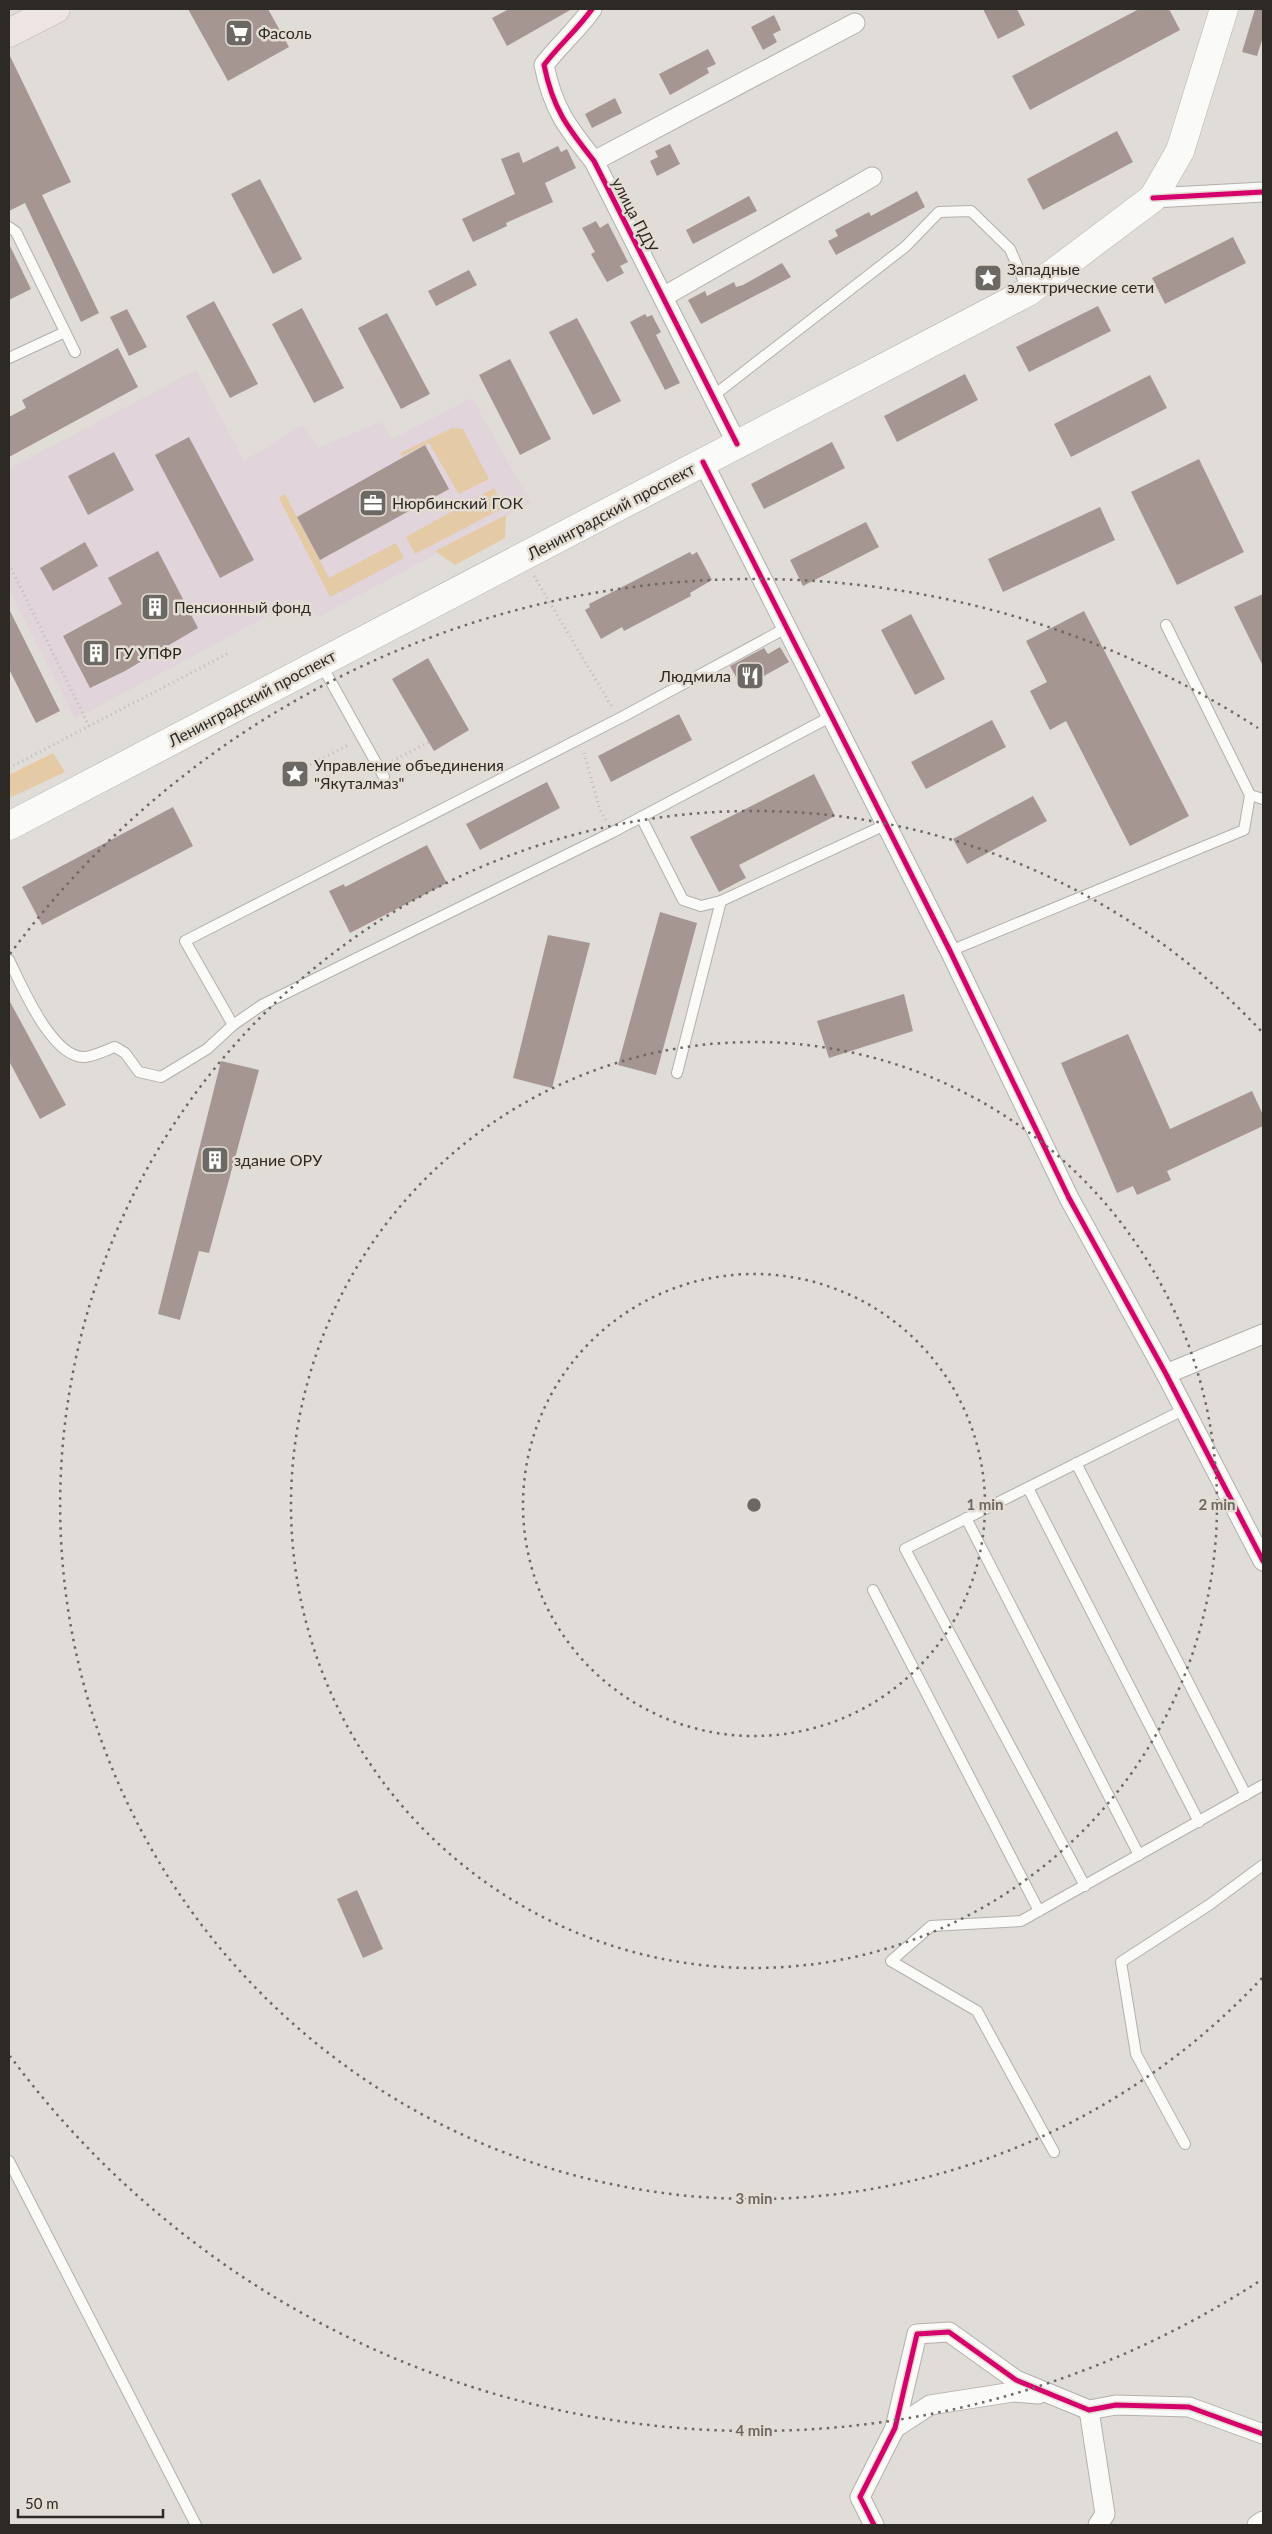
<svg xmlns="http://www.w3.org/2000/svg" width="1272" height="2534" viewBox="0 0 1272 2534" font-family="Lato,sans-serif">
  <style>
    .commercial { fill: #e1d4db }
    .green { fill: #e4caa5 }
    .building { fill: #a69692 }
    .lines { fill: none; stroke-linecap: round; stroke-linejoin: round }
    .lane-casing { stroke: #b3b0ac; stroke-width: 12 }
    .street-casing { stroke: #b3b0ac; stroke-width: 21 }
    .secondary-casing { stroke: #b3b0ac; stroke-width: 29 }
    .primary-casing { stroke: #bab8b5; stroke-width: 29 }
    .path { stroke: #bcbbb8; stroke-width: 3; stroke-dasharray: 1 4; stroke-linecap: butt }
    .lane { stroke: #fafaf9; stroke-width: 10 }
    .street { stroke: #fafaf9; stroke-width: 19 }
    .secondary { stroke: #fafaf9; stroke-width: 28 }
    .primary { stroke: #eee4e2; stroke-width: 28 }
    .cycleway-casing { stroke: #e4ddd3; stroke-width: 8 }
    .cycleway { stroke: #d6006c; stroke-width: 5 }
    .ring { fill: none; stroke: #6c6864; stroke-width: 2.5; stroke-dasharray: 2.5 5 }
    .labels { text-anchor: middle; stroke-width: 5; stroke-linejoin: round; paint-order: stroke }
    .poi-label { font-size: 16px; fill: #2d2a26; stroke: #e4ddd3; text-anchor: start }
    .street-label { font-size: 16px; fill: #2d2a26; stroke: #e4ddd3 }
    .centre { fill: #6c6864; stroke: #e4ddd3; stroke-width: 2.5 }
    .ring-label { font-size: 15px; text-anchor: middle; font-weight: bold; fill: #6c6864; stroke: #e4ddd3; stroke-width: 5; stroke-linejoin: round; paint-order: stroke }
  </style>
  <rect width="100%" height="100%" fill="#e0dcd7"/>
  <!-- commercial -->
  <polygon class="commercial" points="196,370 244,461 302,425 318,448 381,422 392,439 472,398 531,503 318,617 301,598 75,719 9,589 9,469"/>
  <!-- green -->
  <g class="green">
    <polygon points="452,428 463,429 489,479 459,494 429,443 402,456 400,453"/>
    <polygon points="494,488 503,508 415,554 406,537"/>
    <polygon points="285,494 329,578 396,543 404,558 330,597 279,498"/>
    <polygon points="506,515 505,538 455,565 435,551"/>
    <polygon points="53,753 65,772 9,798 9,775"/>
  </g>
  <!-- building -->
  <g class="building">
    <polygon points="188,9 268,9 289,47 228,81"/>
    <polygon points="509,9 572,9 507,46 492,18"/>
    <polygon points="983,9 1017,9 1025,25 998,39"/>
    <polygon points="1139,9 1169,9 1180,30 1030,110 1012,76"/>
    <polygon points="1255,9 1263,9 1263,37 1257,56 1242,52"/>
    <polygon points="774,15 781,30 773,34 777,42 763,50 751,27"/>
    <polygon points="708,49 716,64 707,68 709,73 670,95 659,74"/>
    <polygon points="9,54 71,182 42,195 99,313 81,322 25,203 9,211"/>
    <polygon points="615,98 622,113 592,128 585,114"/>
    <polygon points="1117,131 1133,162 1043,210 1027,179"/>
    <polygon points="670,144 680,164 657,176 650,161 658,157 655,151"/>
    <polygon points="558,146 561,152 567,149 576,168 545,183 553,202 506,223 507,226 473,242 462,219 515,194 501,159 519,152 523,163"/>
    <polygon points="260,179 302,259 273,274 231,194"/>
    <polygon points="917,191 925,207 836,255 828,241 838,236 835,230 869,212 871,216"/>
    <polygon points="749,196 757,211 693,244 686,230"/>
    <polygon points="596,221 600,228 608,223 628,262 620,266 624,273 607,282 591,254 595,252 582,228"/>
    <polygon points="1233,237 1246,263 1165,304 1152,278"/>
    <polygon points="9,244 31,289 9,300"/>
    <polygon points="782,263 791,277 701,324 688,300 705,291 707,296 734,282 736,287 743,285"/>
    <polygon points="469,270 477,285 436,306 428,291"/>
    <polygon points="214,301 258,384 230,398 186,316"/>
    <polygon points="1098,306 1111,331 1029,372 1016,347"/>
    <polygon points="302,308 344,388 314,403 272,324"/>
    <polygon points="127,309 147,347 129,356 110,317"/>
    <polygon points="387,313 430,394 401,409 358,328"/>
    <polygon points="645,314 647,317 652,315 661,332 656,335 680,383 665,390 630,322"/>
    <polygon points="577,318 621,401 593,415 549,332"/>
    <polygon points="118,348 138,387 9,457 9,417 26,408 22,400"/>
    <polygon points="510,359 551,439 520,455 479,375"/>
    <polygon points="965,374 978,400 897,442 884,416"/>
    <polygon points="1150,375 1167,408 1071,457 1054,424"/>
    <polygon points="189,437 254,560 220,578 155,455"/>
    <polygon points="832,442 845,468 764,509 751,484"/>
    <polygon points="425,445 449,489 320,560 297,517"/>
    <polygon points="114,452 134,490 88,515 68,476"/>
    <polygon points="1199,459 1244,552 1177,585 1131,492"/>
    <polygon points="1100,507 1115,540 1003,592 988,559"/>
    <polygon points="866,522 879,547 803,586 790,560"/>
    <polygon points="85,542 98,566 53,591 40,568"/>
    <polygon points="158,551 198,628 125,671 90,688 63,636 122,604 108,578"/>
    <polygon points="690,552 692,555 697,552 712,580 690,593 691,596 624,631 622,627 601,639 585,610 590,607 589,604"/>
    <polygon points="1263,594 1263,666 1234,607"/>
    <polygon points="9,609 60,711 36,723 9,669"/>
    <polygon points="1084,611 1189,816 1130,846 1066,721 1050,730 1030,691 1047,682 1026,641"/>
    <polygon points="911,614 945,679 915,695 881,630"/>
    <polygon points="780,647 789,662 742,688 730,666 764,648 768,654"/>
    <polygon points="428,658 469,730 434,751 392,679"/>
    <polygon points="679,714 692,740 611,782 598,756"/>
    <polygon points="992,720 1006,747 926,789 911,762"/>
    <polygon points="814,774 835,816 739,865 746,878 719,892 690,837"/>
    <polygon points="547,782 560,808 480,850 466,824"/>
    <polygon points="1033,796 1047,821 967,864 953,839"/>
    <polygon points="173,807 193,846 42,925 22,887"/>
    <polygon points="427,845 447,883 350,933 329,891 344,884 345,887"/>
    <polygon points="660,912 697,923 656,1075 618,1065"/>
    <polygon points="548,935 590,943 552,1088 513,1078"/>
    <polygon points="904,994 913,1031 829,1058 817,1021"/>
    <polygon points="9,1000 66,1105 40,1119 9,1061"/>
    <polygon points="1128,1034 1170,1129 1252,1091 1263,1115 1263,1126 1167,1171 1171,1180 1137,1195 1133,1186 1117,1193 1061,1063"/>
    <polygon points="221,1061 259,1070 209,1253 199,1251 180,1320 158,1314"/>
    <polygon points="357,1890 383,1949 363,1958 337,1899"/>
  </g>
  <g class="lines">
    <defs>
      <g id="lane">
        <polyline points="9,227 16,232 75,352"/>
        <polyline points="9,358 65,332"/>
        <polyline points="713,396 905,247 939,212 971,211 1010,249 1028,291"/>
        <polyline points="321,664 384,777"/>
        <polyline points="1250,795 1263,799"/>
        <polyline points="641,817 683,900 701,906 721,901 885,825"/>
        <polyline points="950,951 1244,830 1250,795 1166,625"/>
        <path d="M9 960C21 984 52 1059 85 1057 95 1056 106 1050 115 1047L125 1053 139 1072 161 1077 207 1049 233 1025 262 1005 613 832 830 717"/>
        <polyline points="233,1025 185,941 624,716 786,628"/>
        <polyline points="677,1073 721,901"/>
        <polyline points="1076,1463 1246,1795"/>
        <polyline points="1028,1488 1199,1822"/>
        <polyline points="966,1518 1139,1855"/>
        <polyline points="873,1590 1039,1911"/>
        <polyline points="1085,1886 905,1549 1185,1409"/>
        <polyline points="1185,2144 1136,2054 1121,1962 1209,1905 1263,1865"/>
        <polyline points="1054,2152 977,2011 891,1961 931,1926 1021,1921 1263,1785"/>
        <polyline points="9,2161 196,2525"/>
      </g>
      <g id="street">
        <path d="M592 9C578 29 559 45 544 65 553 109 567 127 594 161L737 444"/>
        <polyline points="594,161 855,23"/>
        <polyline points="1153,198 1263,192"/>
        <polyline points="663,297 872,177"/>
        <polyline points="703,462 950,951 1069,1198 1166,1374 1263,1561"/>
        <polyline points="1166,1374 1263,1334"/>
        <polyline points="1089,2410 1105,2514 1098,2525"/>
        <polyline points="895,2428 930,2405 1013,2392 1038,2394"/>
        <polyline points="874,2525 860,2497 895,2428 917,2334 949,2332 1016,2380 1089,2410 1116,2405 1189,2407 1263,2434"/>
        <polyline points="1257,2525 1263,2521"/>
      </g>
      <polyline id="secondary" points="9,826 1028,292 1153,198 1180,151 1224,9"/>
      <polyline id="primary" points="9,33 56,9"/>
    </defs>
    <!-- lane casing -->
    <use href="#lane" class="lane-casing"/>
    <!-- street casing -->
    <use href="#street" class="street-casing"/>
    <!-- secondary casing -->
    <use href="#secondary" class="secondary-casing"/>
    <!-- primary casing -->
    <use href="#primary" class="primary-casing"/>
    <!-- path -->
    <g class="path">
      <polyline points="9,564 89,726"/>
      <polyline points="534,576 612,707"/>
      <polyline points="584,753 600,810 606,820"/>
      <polyline points="392,761 429,742"/>
      <polyline points="306,767 350,744"/>
      <polyline points="9,768 227,654"/>
    </g>
    <!-- lane -->
    <use href="#lane" class="lane"/>
    <!-- street -->
    <use href="#street" class="street"/>
    <!-- secondary -->
    <use href="#secondary" class="secondary"/>
    <!-- primary -->
    <use href="#primary" class="primary"/>
    <defs>
      <g id="cycleway">
        <path d="M592 9C578 29 559 45 544 65 553 109 567 127 594 161L737 444"/>
        <polyline points="1153,198 1263,192"/>
        <polyline points="703,462 950,951 1069,1198 1166,1374 1263,1561"/>
        <polyline points="874,2525 860,2497 895,2428 917,2334 949,2332 1016,2380 1089,2410 1116,2405 1189,2407 1263,2434"/>
      </g>
    </defs>
    <!-- cycleway casing -->
    <use href="#cycleway" class="cycleway-casing"/>
    <!-- cycleway -->
    <use href="#cycleway" class="cycleway"/>
  </g>
  <!-- distance rings -->
  <g class="ring">
    <circle cx="754" cy="1505" r="231"/>
    <circle cx="754" cy="1505" r="463"/>
    <path d="M1262 1978A694 694 0 1 1 1262 1032"/>
    <path d="M1258 2282A926 926 0 0 1 10 2056M10 954A926 926 0 0 1 1258 728"/>
  </g>
  <!-- icons -->
  <defs>
    <symbol id="supermarket-square" viewBox="-11 -11 22 22"><rect x="-9" y="-9" width="18" height="18" rx="4" fill="#6c6864" stroke="#e4ddd3"/><path d="M-6-5.5h2.5l.6 2H6L4.5 2H-2.5L-4.4-4H-6ZM-1.5 3.2a1.3 1.3 0 1 0 .1 0ZM3 3.2a1.3 1.3 0 1 0 .1 0Z" fill="#fff"/></symbol>
    <symbol id="sight-square" viewBox="-11 -11 22 22"><rect x="-9" y="-9" width="18" height="18" rx="4" fill="#6c6864" stroke="#e4ddd3"/><path d="M0-6L1.8-2.2L6-1.7L2.9 1.2L3.7 5.4L0 3.3L-3.7 5.4L-2.9 1.2L-6-1.7L-1.8-2.2Z" fill="#fff"/></symbol>
    <symbol id="office-square" viewBox="-11 -11 22 22"><rect x="-9" y="-9" width="18" height="18" rx="4" fill="#6c6864" stroke="#e4ddd3"/><path d="M-6-3h4V-5.5h4V-3h4V5H-6ZM-1-4.5V-3h2v-1.5ZM-6 0V1H6V0Z" fill="#fff"/></symbol>
    <symbol id="building-square" viewBox="-11 -11 22 22"><rect x="-9" y="-9" width="18" height="18" rx="4" fill="#6c6864" stroke="#e4ddd3"/><path d="M-4-6H4V6H1V3H-1V6H-4ZM-2.5-4.3h1.7v1.8h-1.7ZM.8-4.3h1.7v1.8H.8ZM-2.5-1h1.7V.8h-1.7ZM.8-1h1.7V.8H.8Z" fill="#fff"/></symbol>
    <symbol id="restaurant-square" viewBox="-11 -11 22 22"><rect x="-9" y="-9" width="18" height="18" rx="4" fill="#6c6864" stroke="#e4ddd3"/><path d="M-5-6h1v4h1v-4h1v4h1v-4h1v5L-1.5 .5V6h-2V.5L-5-1ZM5-6V6H3V1.5H1.5Q1.5-4 5-6Z" fill="#fff"/></symbol>
  </defs>
  <g fill-rule="evenodd">
    <use href="#supermarket-square" x="223" y="17" width="32" height="32"/>
    <use href="#sight-square" x="972" y="262" width="32" height="32"/>
    <use href="#office-square" x="357" y="487" width="32" height="32"/>
    <use href="#building-square" x="139" y="591" width="32" height="32"/>
    <use href="#building-square" x="80" y="637" width="32" height="32"/>
    <use href="#restaurant-square" x="734" y="660" width="32" height="32"/>
    <use href="#sight-square" x="279" y="758" width="32" height="32"/>
    <use href="#building-square" x="199" y="1144" width="32" height="32"/>
  </g>
  <g class="labels">
    <!-- poi labels -->
    <g class="poi-label">
      <text x="258" y="39">Фасоль</text>
      <text x="1007" y="275">Западные<tspan x="1007" dy="18">электрические сети</tspan></text>
      <text x="392" y="509">Нюрбинский ГОК</text>
      <text x="174" y="613">Пенсионный фонд</text>
      <text x="115" y="659">ГУ УПФР</text>
      <text x="731" y="682" text-anchor="end">Людмила</text>
      <text x="314" y="771">Управление объединения<tspan x="314" dy="18">"Якуталмаз"</tspan></text>
      <text x="234" y="1166">здание ОРУ</text>
    </g>
    <!-- street labels -->
    <g class="street-label">
      <text transform="translate(635 215) rotate(63)" y="6">улица ПДУ</text>
      <text transform="translate(611 511) rotate(-28)" y="6">Ленинградский проспект</text>
      <text transform="translate(252 698) rotate(-28)" y="6">Ленинградский проспект</text>
    </g>
  </g>
  <circle cx="754" cy="1505" r="8" class="centre"/>
  <g class="ring-label">
    <text x="985" y="1510">1 min</text>
    <text x="1217" y="1510">2 min</text>
    <text x="754" y="2204">3 min</text>
    <text x="754" y="2436">4 min</text>
  </g>
  <!-- border -->
  <rect width="1272" height="2534" fill="none" stroke="#2d2a26" stroke-width="20"/>
  <!-- scale -->
  <path d="M18 2509v8h145v-8" fill="none" stroke="#2d2a26" stroke-width="2.5"/>
  <text x="25" y="2509" font-size="15" fill="#2d2a26" stroke="#e4ddd3" stroke-width="4" paint-order="stroke">50 m</text>
</svg>
